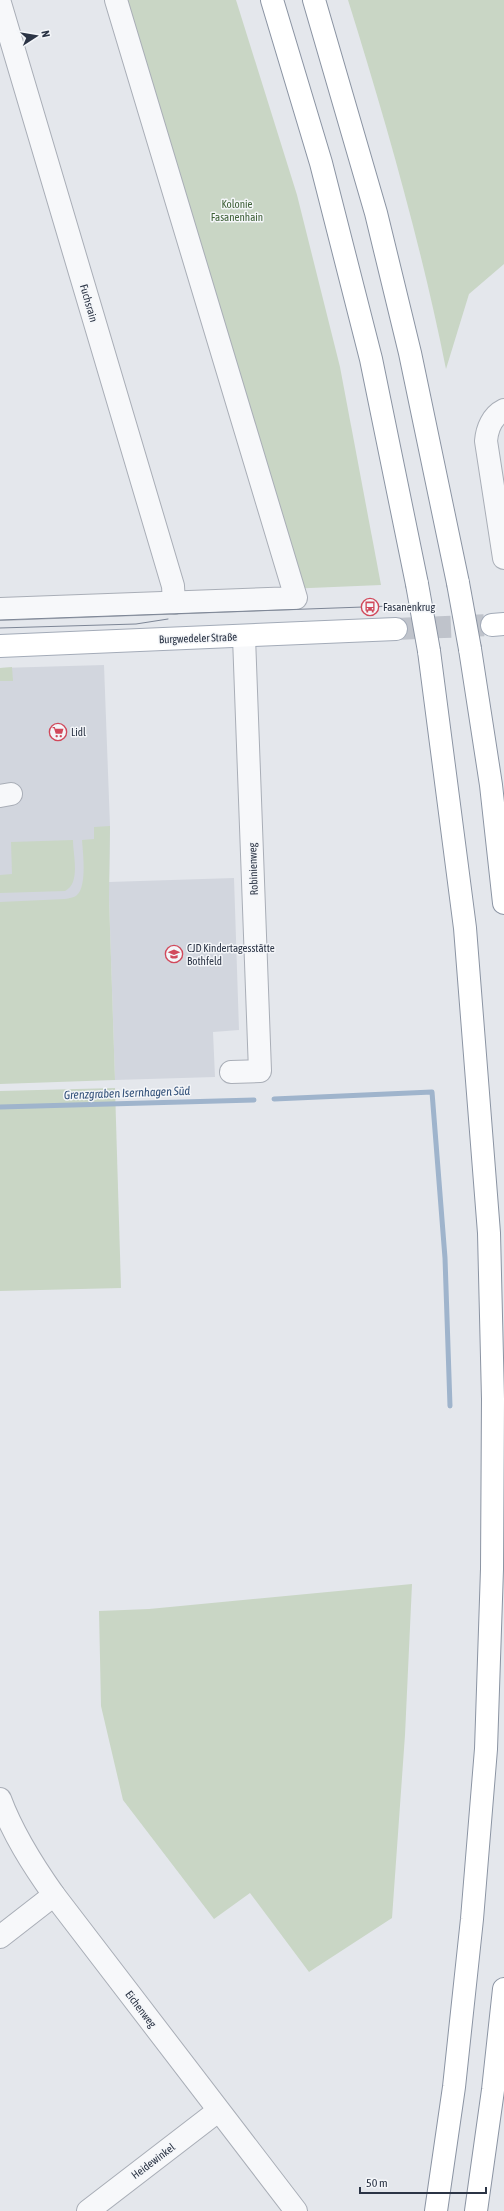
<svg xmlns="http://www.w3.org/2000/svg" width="504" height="2211" viewBox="0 0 504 2211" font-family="'Asap Condensed',sans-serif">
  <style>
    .built { fill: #d2d6de }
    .green { fill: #c9d6c5 }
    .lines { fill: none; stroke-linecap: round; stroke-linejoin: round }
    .stream { stroke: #9fb4cc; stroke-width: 5 }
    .major-tunnel { stroke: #bfc3cb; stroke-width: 22; stroke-dasharray: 22 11; stroke-linecap: butt }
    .minor-casing { stroke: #a9aeb7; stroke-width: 24 }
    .major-casing { stroke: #a3abb8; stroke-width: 24 }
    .highway-casing { stroke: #8b94a3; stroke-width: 24 }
    .minor { stroke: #f7f8fa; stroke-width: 22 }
    .major { stroke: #fff; stroke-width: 22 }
    .highway { stroke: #fff; stroke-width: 22 }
    .tram { stroke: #7d8696; stroke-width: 1 }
    .highway-bridge-casing { stroke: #8b94a3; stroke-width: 24; stroke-linecap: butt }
    .highway-bridge { stroke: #fff; stroke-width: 22 }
    .labels { text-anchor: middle; stroke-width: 3; stroke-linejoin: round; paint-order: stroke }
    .park-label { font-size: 11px; fill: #3f6138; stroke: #f4f6f9 }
    .street-label { font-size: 11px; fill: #2b3445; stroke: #f4f6f9 }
    .poi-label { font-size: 11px; fill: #2b3445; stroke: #f4f6f9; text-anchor: start }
    .water-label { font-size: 12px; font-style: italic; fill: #34527a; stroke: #f4f6f9 }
  </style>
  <rect width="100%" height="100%" fill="#e4e7ec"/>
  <!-- built -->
  <polygon class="built" points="104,665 110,826 109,882 234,878 239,1030 213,1032 215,1077 115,1080 109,898 0,903 0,668"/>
  <!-- green -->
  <g class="green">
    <polygon points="109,0 236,0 297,195 340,367 381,585 286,589"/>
    <path d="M348 0H504V264L469 294 446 369C421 244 386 122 348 0Z"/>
    <polygon points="12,667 13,681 0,681 0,668"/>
    <path d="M110 826 109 898 115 1080 0 1084V902L65 899C69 898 74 898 77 895 87 886 83 853 82 840L94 839V827Z"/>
    <path d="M73 840C73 856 81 883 65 891L0 893V875L12 874 11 842Z"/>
    <polygon points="115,1088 121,1288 0,1291 0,1091"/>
    <polygon points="412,1584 405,1735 392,1918 309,1972 250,1893 214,1919 123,1800 101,1706 99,1611 149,1609"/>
  </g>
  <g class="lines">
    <!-- stream -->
    <g class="stream">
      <polyline points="274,1099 432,1092 445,1258 450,1406"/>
      <polyline points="0,1107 254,1100"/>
    </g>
    <!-- major-tunnel -->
    <polyline class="major-tunnel" points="396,629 492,625"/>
    <defs>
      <g id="minor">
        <polyline points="0,3 173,586 174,603"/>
        <path d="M504 410C492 416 487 429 486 441L504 558"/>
        <polyline points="0,609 296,598 116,0"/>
        <polyline points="0,796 11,794"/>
        <polyline points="231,1072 260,1071 244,637"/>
        <path d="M0 1799C13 1834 32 1864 54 1895L296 2211"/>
        <polyline points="0,1937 54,1895"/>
        <polyline points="88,2211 218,2111"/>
      </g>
      <g id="major">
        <polyline points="492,625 504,624"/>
        <polyline points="0,646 396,629"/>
      </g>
      <g id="highway">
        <polyline points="272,0 321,163 371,359 417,584"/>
        <polyline points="314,0 376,213 410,353 458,583"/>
        <polyline points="470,649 491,785 504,903"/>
        <polyline points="429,651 465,928 489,1233 493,1399 492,1569 486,1749 472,1919 454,2087 436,2211"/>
        <polyline points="476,2211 493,2090 504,1989"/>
      </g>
    </defs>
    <!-- minor casing -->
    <use href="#minor" class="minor-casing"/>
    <!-- major casing -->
    <use href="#major" class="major-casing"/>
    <!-- highway casing -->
    <use href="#highway" class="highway-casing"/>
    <!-- minor -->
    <use href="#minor" class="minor"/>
    <!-- major -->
    <use href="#major" class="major"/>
    <!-- highway -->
    <use href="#highway" class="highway"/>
    <!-- tram -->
    <g class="tram">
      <polyline points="0,620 391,606"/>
      <polyline points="0,628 136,624 168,619"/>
    </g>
    <defs>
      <g id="highway-bridge">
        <polyline points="458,583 470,649"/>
        <polyline points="417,584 429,651"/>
      </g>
    </defs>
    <!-- highway-bridge casing -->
    <use href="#highway-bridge" class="highway-bridge-casing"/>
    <!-- highway-bridge -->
    <use href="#highway-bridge" class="highway-bridge"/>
  </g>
  <!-- icons -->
  <defs>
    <symbol id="bus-ring" viewBox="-11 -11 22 22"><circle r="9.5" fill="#f4f6f9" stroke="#d1495b" stroke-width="1.5"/><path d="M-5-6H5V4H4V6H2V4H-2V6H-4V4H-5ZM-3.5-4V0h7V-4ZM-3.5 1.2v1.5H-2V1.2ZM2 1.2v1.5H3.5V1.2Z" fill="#d1495b"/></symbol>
    <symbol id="supermarket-ring" viewBox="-11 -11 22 22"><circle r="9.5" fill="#f4f6f9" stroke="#d1495b" stroke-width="1.5"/><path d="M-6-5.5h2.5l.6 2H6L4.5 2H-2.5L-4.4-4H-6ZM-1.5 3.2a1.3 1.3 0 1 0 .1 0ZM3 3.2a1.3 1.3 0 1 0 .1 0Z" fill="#d1495b"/></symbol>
    <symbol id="school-ring" viewBox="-11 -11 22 22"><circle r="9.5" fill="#f4f6f9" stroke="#d1495b" stroke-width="1.5"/><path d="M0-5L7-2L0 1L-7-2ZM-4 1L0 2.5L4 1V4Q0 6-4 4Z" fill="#d1495b"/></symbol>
  </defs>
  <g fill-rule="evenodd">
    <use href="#bus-ring" x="360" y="597" width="20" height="20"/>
    <use href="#supermarket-ring" x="48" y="722" width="20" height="20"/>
    <use href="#school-ring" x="164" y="944" width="20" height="20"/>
  </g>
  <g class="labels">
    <!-- park labels -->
    <g class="park-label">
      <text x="237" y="208">Kolonie<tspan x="237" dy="13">Fasanenhain</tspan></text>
    </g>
    <!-- street labels -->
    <g class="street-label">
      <text transform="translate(89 303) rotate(74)" y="4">Fuchsrain</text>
      <text transform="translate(198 638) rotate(-2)" y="4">Burgwedeler Straße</text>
      <text transform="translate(253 869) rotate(-92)" y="4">Robinienweg</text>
      <text transform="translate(141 2009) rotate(53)" y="4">Eichenweg</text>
      <text transform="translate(153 2161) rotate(-37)" y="4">Heidewinkel</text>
    </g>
    <!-- poi labels -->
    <g class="poi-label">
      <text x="383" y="611">Fasanenkrug</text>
      <text x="71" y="736">Lidl</text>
      <text x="187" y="952">CJD Kindertagesstätte<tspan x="187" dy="13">Bothfeld</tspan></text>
    </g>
    <!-- water labels -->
    <g class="water-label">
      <text transform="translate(127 1093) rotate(-2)" y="4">Grenzgraben Isernhagen Süd</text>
    </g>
  </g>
  <!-- north arrow -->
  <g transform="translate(36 36) rotate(78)" stroke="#f4f6f9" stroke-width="3" paint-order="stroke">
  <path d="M0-3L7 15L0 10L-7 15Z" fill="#2b3445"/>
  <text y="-6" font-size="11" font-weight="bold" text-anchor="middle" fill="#2b3445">N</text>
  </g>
  <!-- scale -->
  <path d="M360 2187v6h126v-6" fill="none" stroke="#2b3445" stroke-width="2"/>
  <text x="366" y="2187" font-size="12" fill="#2b3445" stroke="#f4f6f9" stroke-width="3" paint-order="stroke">50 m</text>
</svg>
